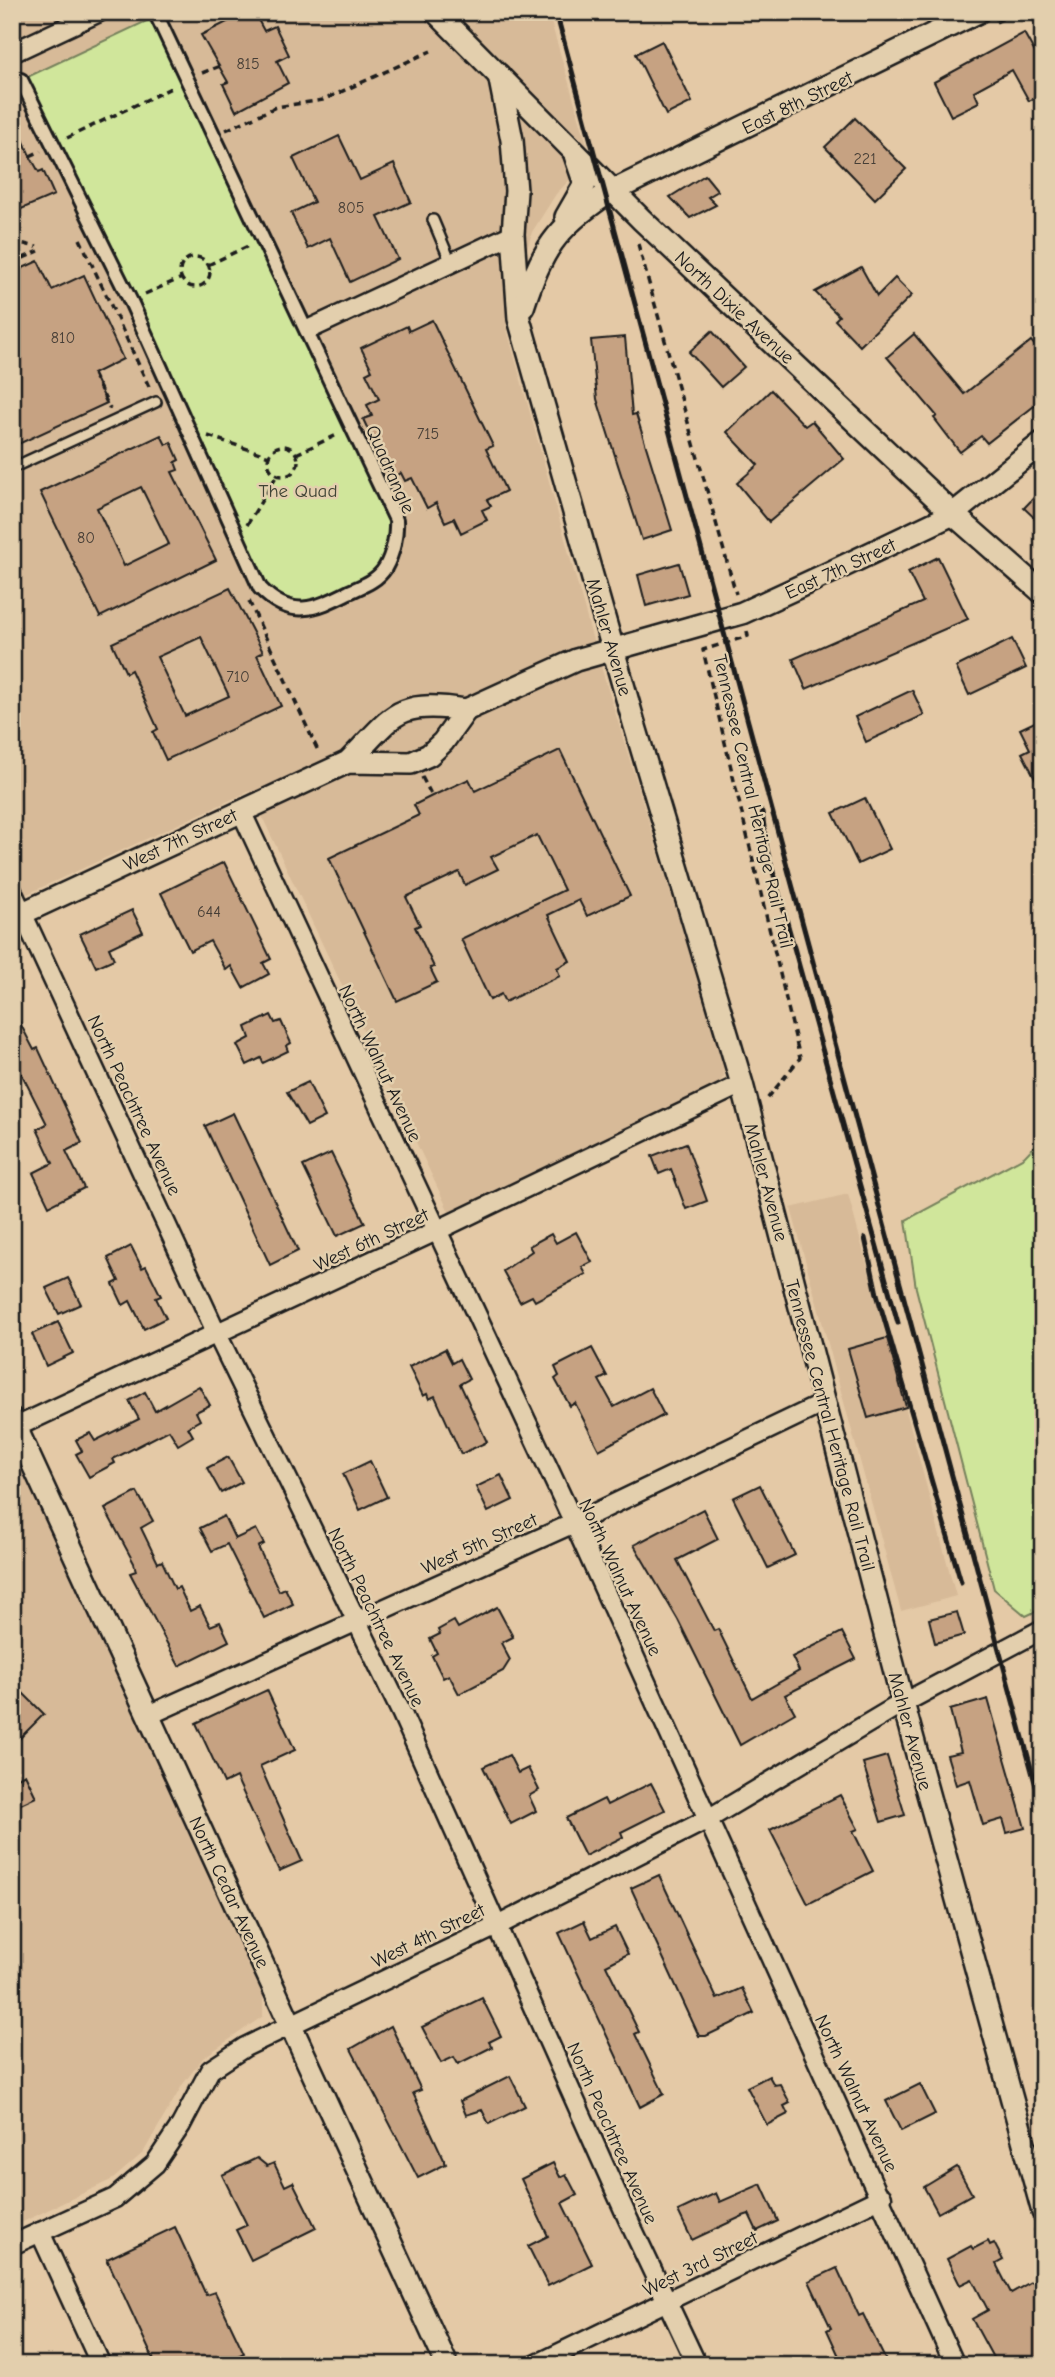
<svg xmlns="http://www.w3.org/2000/svg" width="1055" height="2377" viewBox="0 0 1055 2377" font-family="'Comic Neue',sans-serif">
  <style>
    .built { fill: #d7ba98 }
    .green { fill: #d0e69b; stroke: #76815c; stroke-width: 2 }
    .building { fill: #c6a282; stroke: #1c1c1c; stroke-width: 2; fill-rule: evenodd }
    .lines { fill: none; stroke-linecap: round; stroke-linejoin: round }
    .service-casing { stroke: #1c1c1c; stroke-width: 14 }
    .pedestrian-casing { stroke: #1c1c1c; stroke-width: 18 }
    .minor-casing { stroke: #1c1c1c; stroke-width: 23 }
    .tertiary-casing { stroke: #1c1c1c; stroke-width: 26 }
    .path { stroke: #1c1c1c; stroke-width: 3.5; stroke-dasharray: 7 5; stroke-linecap: butt }
    .service { stroke: #e3cfad; stroke-width: 9 }
    .pedestrian { stroke: #e3cfad; stroke-width: 12 }
    .minor { stroke: #e3cfad; stroke-width: 18 }
    .tertiary { stroke: #e3cfad; stroke-width: 21 }
    .rail { stroke: #1c1c1c; stroke-width: 5 }
    .labels { text-anchor: middle; stroke-width: 5; stroke-linejoin: round; paint-order: stroke }
    .number-label { font-size: 16px; fill: #463e36 }
    .street-label { font-size: 19px; fill: #1c1c1c; stroke: #e3cfad }
    .park-label { font-size: 19px; fill: #404435; stroke: #e3cfad }
  </style>
  <rect width="100%" height="100%" fill="#e4c9a6"/>
  <filter id="ink" filterUnits="userSpaceOnUse"><feTurbulence type="fractalNoise" baseFrequency=".0143" numOctaves="2"/><feDisplacementMap in="SourceGraphic" scale="14" xChannelSelector="R" yChannelSelector="G"/><feConvolveMatrix kernelMatrix="1 2 1 2 8 2 1 2 1" color-interpolation-filters="sRGB"/></filter>
  <g filter="url(#ink)">
    <!-- built -->
    <g class="built">
      <polygon points="12,12 548,12 591,158 556,194 532,232 506,326 594,644 723,1062 724,1076 715,1088 451,1216 250,791 12,901"/>
      <polygon points="848,1194 956,1596 901,1611 791,1208"/>
      <polygon points="12,1445 263,1995 263,2016 203,2058 183,2084 143,2153 113,2179 12,2227"/>
    </g>
    <!-- green -->
    <g class="green">
      <polygon points="157,16 396,520 385,568 313,610 270,598 21,80"/>
      <polygon points="1043,1137 1043,1608 1026,1616 994,1589 916,1288 906,1220 1024,1157"/>
    </g>
    <!-- building -->
    <g class="building">
      <polygon points="247,12 254,12 264,31 275,26 289,55 277,61 288,83 236,111 223,84 228,82 201,35"/>
      <polygon points="1024,33 1043,67 1043,94 1029,101 1012,70 974,91 979,102 951,116 934,82"/>
      <polygon points="662,41 692,102 666,115 636,54"/>
      <polygon points="12,113 30,156 39,172 43,170 54,195 12,213"/>
      <polygon points="855,118 906,169 875,199 825,147"/>
      <polygon points="339,136 360,180 394,164 411,202 378,217 398,259 350,282 330,238 308,249 291,213 314,202 293,158"/>
      <polygon points="705,175 718,191 708,197 716,205 690,218 670,197"/>
      <polygon points="38,261 52,290 84,275 123,359 93,374 107,403 12,447 12,273"/>
      <polygon points="861,267 877,296 895,278 912,295 860,346 835,320 839,316 815,292"/>
      <polygon points="432,320 493,446 486,449 506,491 487,500 491,506 482,510 487,520 461,533 454,518 445,522 436,503 427,508 412,478 405,481 401,473 391,478 363,419 372,416 367,405 379,399 366,373 372,370 361,348 407,326 409,331"/>
      <polygon points="712,331 744,367 721,387 689,352"/>
      <polygon points="914,334 964,394 1031,341 1043,356 1043,399 987,443 981,436 960,452 934,418 937,416 887,357"/>
      <polygon points="625,337 632,415 636,414 672,530 642,540 597,399 591,340"/>
      <polygon points="771,390 805,426 812,421 844,459 769,522 737,483 758,465 727,432"/>
      <path d="M161 435 166 445 171 442 179 460 175 462 178 470 172 472 216 560 100 617 40 492ZM141 487 169 544 124 566 97 508Z"/>
      <polygon points="1043,488 1043,526 1024,508"/>
      <polygon points="938,557 968,619 806,689 793,659 923,602 908,572"/>
      <polygon points="679,563 688,594 646,606 638,575"/>
      <path d="M230 588 263 652 257 655 281 706 166 760 153 732 158 729 131 670 126 673 112 643ZM201 637 229 696 185 716 157 657Z"/>
      <polygon points="1012,639 1026,668 969,695 956,667"/>
      <polygon points="912,690 924,715 866,742 855,717"/>
      <polygon points="1043,718 1043,793 1022,753 1030,749 1020,729"/>
      <polygon points="560,750 630,896 587,916 579,900 548,915 570,961 557,968 560,976 505,1002 501,994 490,1000 461,939 564,890 537,835 491,857 498,869 465,885 459,872 406,897 420,925 415,927 434,967 430,968 437,982 397,1001 329,858 419,815 414,805 432,796 469,779 475,791"/>
      <polygon points="865,798 890,849 858,864 833,813"/>
      <polygon points="224,862 271,959 263,963 269,974 243,988 231,966 226,970 210,941 190,951 161,893"/>
      <polygon points="132,910 143,932 109,948 114,959 96,967 80,934"/>
      <polygon points="12,1008 34,1050 38,1048 82,1143 66,1151 84,1188 49,1206 33,1173 53,1163 37,1129 47,1124 12,1055"/>
      <polygon points="271,1015 275,1023 281,1021 291,1043 286,1046 288,1051 263,1063 261,1058 247,1065 237,1045 250,1038 246,1027"/>
      <polygon points="308,1082 325,1117 307,1126 287,1092"/>
      <polygon points="233,1113 298,1251 270,1265 205,1126"/>
      <polygon points="686,1143 707,1201 686,1209 671,1169 659,1174 652,1156"/>
      <polygon points="331,1153 365,1223 337,1236 303,1166"/>
      <polygon points="576,1232 592,1262 582,1267 586,1274 535,1301 532,1296 520,1302 503,1271 532,1251 529,1246 551,1234 556,1243"/>
      <polygon points="131,1246 142,1268 146,1266 161,1296 156,1298 166,1318 144,1329 130,1301 123,1305 113,1284 119,1281 108,1258"/>
      <polygon points="68,1278 81,1304 59,1314 46,1288"/>
      <polygon points="58,1322 73,1353 46,1366 32,1334"/>
      <polygon points="887,1338 906,1407 868,1418 848,1349"/>
      <polygon points="592,1348 607,1376 599,1380 614,1407 650,1388 664,1415 599,1450 575,1403 570,1406 555,1379 559,1376 555,1367"/>
      <polygon points="445,1349 452,1363 459,1359 469,1379 460,1384 487,1442 461,1454 435,1396 429,1399 427,1394 423,1396 409,1367"/>
      <polygon points="199,1386 210,1405 196,1412 200,1420 188,1427 193,1436 178,1445 169,1430 113,1459 115,1463 89,1477 76,1454 82,1451 76,1440 90,1433 95,1441 139,1419 129,1401 145,1392 155,1411"/>
      <polygon points="228,1457 242,1482 221,1493 207,1468"/>
      <polygon points="370,1461 387,1497 360,1510 343,1474"/>
      <polygon points="501,1475 513,1500 488,1512 476,1487"/>
      <polygon points="760,1485 795,1555 768,1568 733,1498"/>
      <polygon points="137,1492 153,1521 141,1528 158,1563 162,1561 175,1589 179,1587 190,1611 200,1606 210,1626 220,1622 229,1641 179,1666 130,1573 136,1571 134,1563 105,1509"/>
      <polygon points="703,1509 718,1539 677,1560 714,1631 718,1629 752,1698 799,1671 792,1657 842,1632 856,1659 785,1695 795,1713 740,1745 678,1620 634,1545"/>
      <polygon points="224,1516 235,1539 256,1529 264,1544 258,1547 279,1591 285,1588 293,1604 264,1618 227,1544 212,1551 200,1528"/>
      <polygon points="497,1607 513,1637 501,1643 510,1660 503,1671 459,1694 449,1675 443,1678 432,1656 437,1653 430,1639 440,1634 438,1630 454,1621 458,1628"/>
      <polygon points="957,1612 964,1635 935,1643 929,1619"/>
      <polygon points="12,1682 44,1714 12,1746"/>
      <polygon points="267,1690 295,1750 260,1766 302,1861 279,1871 236,1777 224,1783 196,1723"/>
      <polygon points="988,1699 1025,1828 1007,1833 1003,1819 983,1825 970,1780 956,1785 947,1755 961,1752 950,1710"/>
      <polygon points="509,1755 518,1773 528,1768 539,1790 529,1796 536,1811 511,1824 483,1767"/>
      <polygon points="887,1756 905,1815 881,1822 863,1763"/>
      <polygon points="25,1774 36,1797 12,1808 12,1781"/>
      <polygon points="651,1783 665,1810 621,1832 623,1837 585,1856 566,1818 604,1799 607,1805"/>
      <polygon points="840,1795 858,1829 853,1831 873,1871 808,1904 770,1830"/>
      <polygon points="659,1875 717,1999 742,1988 754,2013 706,2036 699,2036 631,1888"/>
      <polygon points="584,1921 592,1938 615,1927 628,1954 606,1965 639,2032 635,2034 664,2094 640,2107 559,1933"/>
      <polygon points="482,1998 501,2036 489,2042 492,2047 458,2064 454,2057 441,2063 422,2027"/>
      <polygon points="391,2026 421,2090 413,2093 446,2164 418,2178 351,2049"/>
      <polygon points="510,2076 525,2106 489,2124 482,2110 466,2115 460,2101"/>
      <polygon points="769,2076 774,2085 780,2084 790,2103 784,2106 788,2114 767,2125 747,2087"/>
      <polygon points="920,2084 935,2114 901,2131 886,2101"/>
      <polygon points="257,2158 267,2166 274,2163 285,2186 293,2182 316,2228 251,2260 236,2230 247,2225 222,2175"/>
      <polygon points="553,2163 560,2177 566,2174 577,2195 562,2203 592,2264 548,2286 528,2246 548,2236 521,2179"/>
      <polygon points="957,2167 972,2194 938,2213 924,2187"/>
      <polygon points="761,2184 778,2221 757,2231 749,2214 743,2216 692,2240 678,2211 716,2193 720,2202"/>
      <polygon points="175,2227 206,2295 215,2292 244,2353 219,2365 156,2365 107,2259"/>
      <polygon points="988,2241 990,2245 994,2243 1003,2260 996,2264 1011,2293 1034,2280 1043,2296 1043,2365 997,2365 972,2319 988,2310 972,2279 960,2285 947,2259 971,2246 973,2249"/>
      <polygon points="837,2268 859,2316 863,2314 888,2365 843,2365 827,2330 831,2328 809,2281"/>
    </g>
    <g class="lines">
      <defs>
        <g id="service">
          <polyline points="433,220 451,263"/>
          <polyline points="12,468 156,402"/>
        </g>
        <path id="pedestrian" d="M21 80 132 304 260 588C291 620 315 609 349 592 362 586 377 581 385 568 393 554 397 535 396 520L157 16"/>
        <g id="minor">
          <polyline points="12,42 16,51 99,12"/>
          <polyline points="312,328 513,234"/>
          <polyline points="241,811 574,1523 955,2365"/>
          <polyline points="12,891 217,1334 402,1714 628,2219 697,2365"/>
          <polyline points="16,1427 436,1231 742,1084"/>
          <polyline points="149,1715 574,1523 824,1403"/>
          <polyline points="40,2232 101,2365"/>
          <polyline points="12,2245 115,2198 155,2164 181,2125 210,2070 245,2047 497,1926 708,1819 892,1709 1043,1629"/>
          <polyline points="535,2365 882,2197"/>
        </g>
        <g id="tertiary">
          <polyline points="436,12 642,220 953,514 1043,593"/>
          <polyline points="499,75 512,140 516,191 513,234 519,319 634,723 742,1084 903,1703 1043,2212"/>
          <polyline points="566,217 585,184 575,155"/>
          <path d="M523 307C541 251 556 228 605 195L978 12"/>
          <polyline points="466,710 576,660 742,613 829,573 953,514 1043,442"/>
          <path d="M12 918 348 762 411 763 429 755 443 742 466 710C394 699 394 716 348 762"/>
          <polyline points="12,1419 447,2365"/>
        </g>
      </defs>
      <!-- service casing -->
      <use href="#service" class="service-casing"/>
      <!-- pedestrian casing -->
      <use href="#pedestrian" class="pedestrian-casing"/>
      <!-- minor casing -->
      <use href="#minor" class="minor-casing"/>
      <!-- tertiary casing -->
      <use href="#tertiary" class="tertiary-casing"/>
      <!-- path -->
      <g class="path">
        <polyline points="12,21 30,12"/>
        <polyline points="996,22 1016,12"/>
        <polyline points="202,73 220,66"/>
        <polyline points="226,130 276,107 323,100 431,51"/>
        <polyline points="67,138 173,87"/>
        <polyline points="30,156 41,151"/>
        <polyline points="80,239 151,391"/>
        <polyline points="12,241 37,247"/>
        <polyline points="638,244 736,594"/>
        <circle cx="195" cy="272" r="15"/>
        <polyline points="12,263 39,251"/>
        <polyline points="208,265 248,246"/>
        <polyline points="145,294 182,278"/>
        <polyline points="93,374 110,409"/>
        <polyline points="208,436 269,456"/>
        <circle cx="283" cy="461" r="15"/>
        <polyline points="296,454 339,434"/>
        <polyline points="247,525 277,475"/>
        <polyline points="249,601 319,753"/>
        <polyline points="747,631 748,636 703,650 800,1058 767,1099"/>
        <polyline points="422,777 432,796"/>
        <polyline points="1035,2229 1043,2257"/>
      </g>
      <!-- service -->
      <use href="#service" class="service"/>
      <!-- pedestrian -->
      <use href="#pedestrian" class="pedestrian"/>
      <!-- minor -->
      <use href="#minor" class="minor"/>
      <!-- tertiary -->
      <use href="#tertiary" class="tertiary"/>
      <!-- rail -->
      <g class="rail">
        <polyline points="556,12 1043,1812"/>
        <polyline points="762,812 767,850 898,1323"/>
        <polyline points="865,1238 877,1294 961,1582"/>
      </g>
    </g>
  </g>
  <g class="labels">
    <!-- number labels -->
    <g class="number-label">
      <text x="248" y="69">815</text>
      <text x="865" y="164">221</text>
      <text x="351" y="213">805</text>
      <text x="63" y="343">810</text>
      <text x="428" y="439">715</text>
      <text x="86" y="543">80</text>
      <text x="238" y="682">710</text>
      <text x="209" y="917">644</text>
    </g>
    <!-- street labels -->
    <g class="street-label">
      <text transform="translate(797 102) rotate(-26)" y="7">East 8th Street</text>
      <text transform="translate(735 307) rotate(43)" y="7">North Dixie Avenue</text>
      <text transform="translate(391 469) rotate(66)" y="7">Quadrangle</text>
      <text transform="translate(840 568) rotate(-25)" y="7">East 7th Street</text>
      <text transform="translate(610 637) rotate(74)" y="7">Mahler Avenue</text>
      <text transform="translate(754 801) rotate(77)" y="7">Tennessee Central Heritage Rail Trail</text>
      <text transform="translate(180 839) rotate(-25)" y="7">West 7th Street</text>
      <text transform="translate(381 1063) rotate(65)" y="7">North Walnut Avenue</text>
      <text transform="translate(135 1105) rotate(65)" y="7">North Peachtree Avenue</text>
      <text transform="translate(767 1182) rotate(75)" y="7">Mahler Avenue</text>
      <text transform="translate(371 1239) rotate(-25)" y="7">West 6th Street</text>
      <text transform="translate(831 1425) rotate(75)" y="7">Tennessee Central Heritage Rail Trail</text>
      <text transform="translate(479 1543) rotate(-24)" y="7">West 5th Street</text>
      <text transform="translate(621 1577) rotate(65)" y="7">North Walnut Avenue</text>
      <text transform="translate(377 1617) rotate(64)" y="7">North Peachtree Avenue</text>
      <text transform="translate(911 1731) rotate(75)" y="7">Mahler Avenue</text>
      <text transform="translate(230 1892) rotate(65)" y="7">North Cedar Avenue</text>
      <text transform="translate(428 1935) rotate(-26)" y="7">West 4th Street</text>
      <text transform="translate(857 2093) rotate(65)" y="7">North Walnut Avenue</text>
      <text transform="translate(613 2133) rotate(66)" y="7">North Peachtree Avenue</text>
      <text transform="translate(700 2263) rotate(-26)" y="7">West 3rd Street</text>
    </g>
    <!-- park labels -->
    <g class="park-label">
      <text x="298" y="497">The Quad</text>
    </g>
  </g>
  <!-- margin -->
  <rect width="1055" height="2377" fill="none" stroke="#e3cfad" stroke-width="42"/>
  <rect x="21" y="21" width="1013" height="2335" fill="none" stroke="#1c1c1c" stroke-width="2.5" filter="url(#ink)"/>
</svg>
